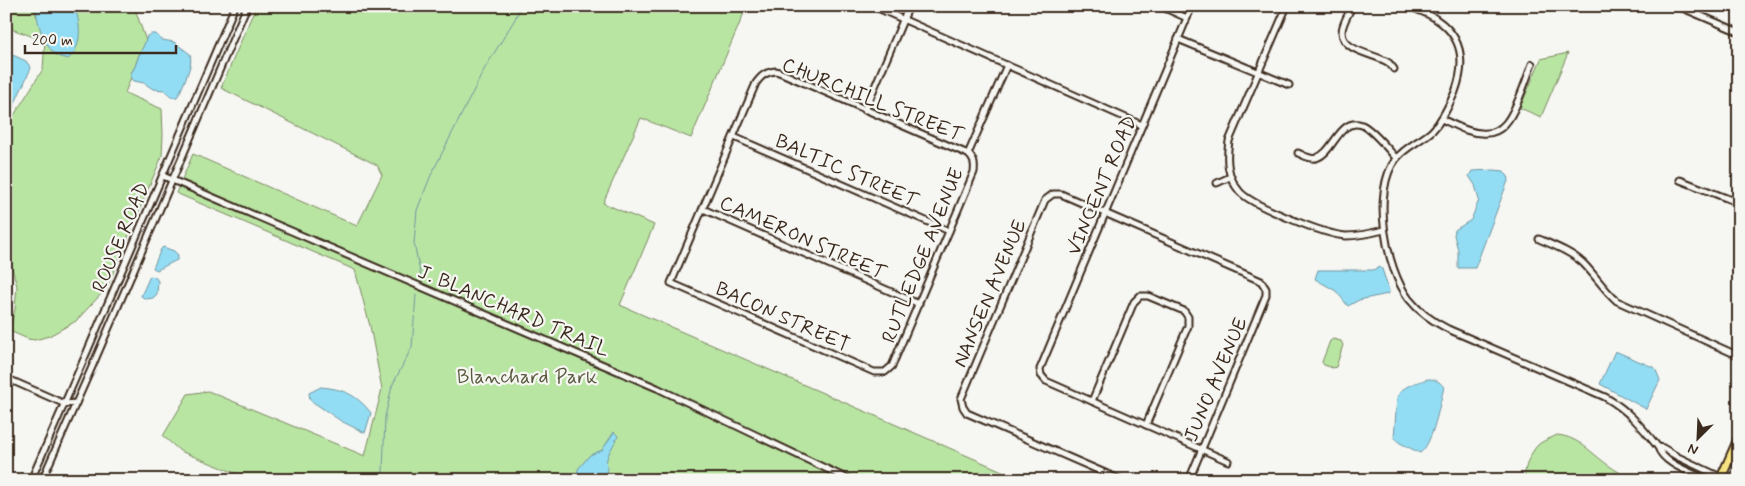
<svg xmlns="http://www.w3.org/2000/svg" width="1745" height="486" viewBox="0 0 1745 486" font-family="Mynerve,sans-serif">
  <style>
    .green { fill: #b9e5a3; stroke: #7a8860 }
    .water { fill: #93ddf4; stroke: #70959e }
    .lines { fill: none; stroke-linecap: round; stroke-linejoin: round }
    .stream { stroke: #70959e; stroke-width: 1 }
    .minor-casing { stroke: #3b2a1e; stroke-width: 9 }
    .major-casing { stroke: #3b2a1e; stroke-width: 11 }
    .minor { stroke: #f6f6f2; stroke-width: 5 }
    .major { stroke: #f6e381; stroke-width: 7 }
    .labels { text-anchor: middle; stroke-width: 4.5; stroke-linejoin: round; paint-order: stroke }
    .street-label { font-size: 20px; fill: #3b2a1e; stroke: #f6f6f2 }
    .park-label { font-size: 20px; fill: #5a593f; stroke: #f6f6f2 }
  </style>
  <rect width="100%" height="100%" fill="#f6f6f2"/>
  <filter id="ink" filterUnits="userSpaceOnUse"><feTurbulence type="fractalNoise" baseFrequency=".02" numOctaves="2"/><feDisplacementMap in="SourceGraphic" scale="10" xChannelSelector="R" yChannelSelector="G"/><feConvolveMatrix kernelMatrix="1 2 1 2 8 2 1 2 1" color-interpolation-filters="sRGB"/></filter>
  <g filter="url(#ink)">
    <!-- green -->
    <g class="green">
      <path d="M6 6H36V16L76 10 74 6H134L146 41C145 47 142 48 140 53 136 61 137 65 131 73V77L125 93 162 109 163 134 162 156 108 285 104 291 76 321 49 336 35 340 28 339 12 332 10 328 15 309 17 286 10 261 6 238V128L43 69 45 41 6 27Z"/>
      <polygon points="256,6 728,6 744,13 691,138 641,118 603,203 654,225 620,305 1023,480 253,480 180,451 163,436 188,394 208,391 365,456 382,389 370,326 355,270 176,193 193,154 357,226 382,175 377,165 221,88"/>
      <polygon points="1568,53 1541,117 1520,108 1541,59"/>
      <polygon points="1333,339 1341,341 1343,345 1336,367 1333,368 1324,365 1322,362 1330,341"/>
      <path d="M1557 435C1579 437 1591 453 1608 465 1615 470 1624 475 1632 480H1525C1523 469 1531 451 1539 444 1544 440 1552 438 1557 435Z"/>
    </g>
    <!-- water -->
    <g class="water">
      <path d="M36 6H74C81 22 83 48 68 59 66 58 63 58 60 57 45 51 36 21 36 6Z"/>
      <path d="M151 34H155L162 40 174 42 190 54C191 58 191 62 190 66 189 71 180 94 177 97H172L164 90 153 89 144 83 134 81 131 77V73C137 65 136 61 140 53 143 47 145 43 147 36Z"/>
      <polygon points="6,52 26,61 31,68 9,116 6,118"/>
      <polygon points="1494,170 1504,171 1509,178 1475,268 1458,268 1458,250 1454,235 1455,230 1471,220 1479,200 1475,185 1469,176 1472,171"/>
      <polygon points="163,247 174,251 178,255 177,260 157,270 153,268 161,249"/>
      <polygon points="1379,267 1382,269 1389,290 1388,294 1359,300 1348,306 1336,291 1315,279 1318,270 1373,270"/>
      <polygon points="150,276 155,277 158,281 157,294 153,298 146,299 141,296"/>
      <polygon points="1615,351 1655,368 1660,380 1646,409 1600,384"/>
      <path d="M1428 379C1435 379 1439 381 1444 387 1440 402 1433 444 1420 453L1400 443 1394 438 1397 398C1402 385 1416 383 1428 379Z"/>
      <path d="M321 387C344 389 357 395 371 413L365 433 341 421 310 400 309 393Z"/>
      <path d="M614 432 618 436C615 443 608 453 607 459 605 466 610 472 606 480H577L578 469 590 455 602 450Z"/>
    </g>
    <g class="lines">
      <!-- stream -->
      <g class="stream">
        <polyline points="422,282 414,243 417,210 431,175 485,68 515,19 521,6"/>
        <polyline points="381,480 383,472 385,417 392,386 412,347 416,295"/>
      </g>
      <defs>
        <g id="minor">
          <polyline points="873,6 1142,125"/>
          <polyline points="1160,6 1187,18"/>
          <polyline points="1192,6 1040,369 1041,375 1046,381 1228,461"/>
          <path d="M1287 6 1229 141C1226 160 1227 177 1240 192 1253 206 1326 235 1346 236 1359 236 1372 233 1384 230"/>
          <path d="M1352 6C1349 14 1342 23 1342 32 1342 52 1377 54 1389 63 1391 65 1392 67 1394 69"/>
          <path d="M1408 6C1417 10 1428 13 1436 19 1463 37 1466 62 1455 92 1449 105 1442 121 1432 131 1421 141 1405 147 1396 159 1371 191 1386 269 1409 299 1420 313 1432 321 1448 329L1605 397C1629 411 1641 426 1658 447 1663 464 1691 472 1707 480"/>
          <polyline points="1678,6 1739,32"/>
          <polyline points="1178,39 1289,85"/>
          <path d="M776 71 784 74 968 154C974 159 975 164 974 172L892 366 885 372H874L671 283 756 83C762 75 766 72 776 71Z"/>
          <polyline points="865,110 909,6"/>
          <path d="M1441 119C1454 124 1467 133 1481 133 1490 134 1499 131 1505 124 1516 112 1526 80 1532 64"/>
          <polyline points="734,137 949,231"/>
          <path d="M1298 153C1303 155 1310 160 1316 158 1334 153 1339 117 1362 125 1372 129 1388 149 1396 158"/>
          <polyline points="968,154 1007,65"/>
          <polyline points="163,176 657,388 850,480"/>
          <polyline points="1680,180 1739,203"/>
          <polyline points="1217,183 1230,177"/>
          <polyline points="703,209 919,304"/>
          <path d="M1539 239C1555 246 1571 252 1583 263 1595 275 1604 290 1617 301L1739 356"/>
          <polyline points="6,378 65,404 76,403"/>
          <polyline points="1092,401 1134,302 1140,296 1148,296 1184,311 1188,317 1188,326 1146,425"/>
          <polyline points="1658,447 1663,448 1678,457 1727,480"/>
          <polyline points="31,480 87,352 235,6"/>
          <polyline points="42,480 92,367 247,6"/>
          <polyline points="1121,480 967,413 963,407 961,399 1045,200 1053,194 1061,194 1261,281 1266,289 1266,295 1189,480"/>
        </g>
        <polyline id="major" points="1720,480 1739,437"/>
      </defs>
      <!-- minor casing -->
      <use href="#minor" class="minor-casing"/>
      <!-- major casing -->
      <use href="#major" class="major-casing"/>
      <!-- minor -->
      <use href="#minor" class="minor"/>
      <!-- major -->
      <use href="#major" class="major"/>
    </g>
  </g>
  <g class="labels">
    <!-- street labels -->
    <g class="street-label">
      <text transform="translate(873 99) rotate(22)" y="7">CHURCHILL STREET</text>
      <text transform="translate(847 170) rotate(24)" y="7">BALTIC STREET</text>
      <text transform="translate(1101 185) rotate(-67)" y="7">VINCENT ROAD</text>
      <text transform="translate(120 237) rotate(-67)" y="7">ROUSE ROAD</text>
      <text transform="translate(803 237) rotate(24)" y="7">CAMERON STREET</text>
      <text transform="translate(922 255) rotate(-68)" y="7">RUTLEDGE AVENUE</text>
      <text transform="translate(989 293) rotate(-67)" y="7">NANSEN AVENUE</text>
      <text transform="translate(514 310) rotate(23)" y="7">J. BLANCHARD TRAIL</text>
      <text transform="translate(783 316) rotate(24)" y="7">BACON STREET</text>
      <text transform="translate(1215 379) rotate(-67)" y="7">JUNO AVENUE</text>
    </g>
    <!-- park labels -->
    <g class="park-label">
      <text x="527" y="383">Blanchard Park</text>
    </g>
  </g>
  <!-- margin -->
  <rect width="1745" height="486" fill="none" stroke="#f6f6f2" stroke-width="25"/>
  <rect x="12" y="12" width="1720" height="461" fill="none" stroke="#3b2a1e" stroke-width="2" filter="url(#ink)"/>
  <!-- north arrow -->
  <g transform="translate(1698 438) rotate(204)" stroke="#f6f6f2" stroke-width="4" paint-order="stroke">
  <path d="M0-4L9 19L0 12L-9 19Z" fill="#3b2a1e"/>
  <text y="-8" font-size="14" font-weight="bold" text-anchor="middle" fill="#3b2a1e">N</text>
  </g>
  <!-- scale -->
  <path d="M25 45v8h151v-8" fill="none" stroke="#3b2a1e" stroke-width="2.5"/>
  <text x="32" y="45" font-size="15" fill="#3b2a1e" stroke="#f6f6f2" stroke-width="4" paint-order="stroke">200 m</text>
</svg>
